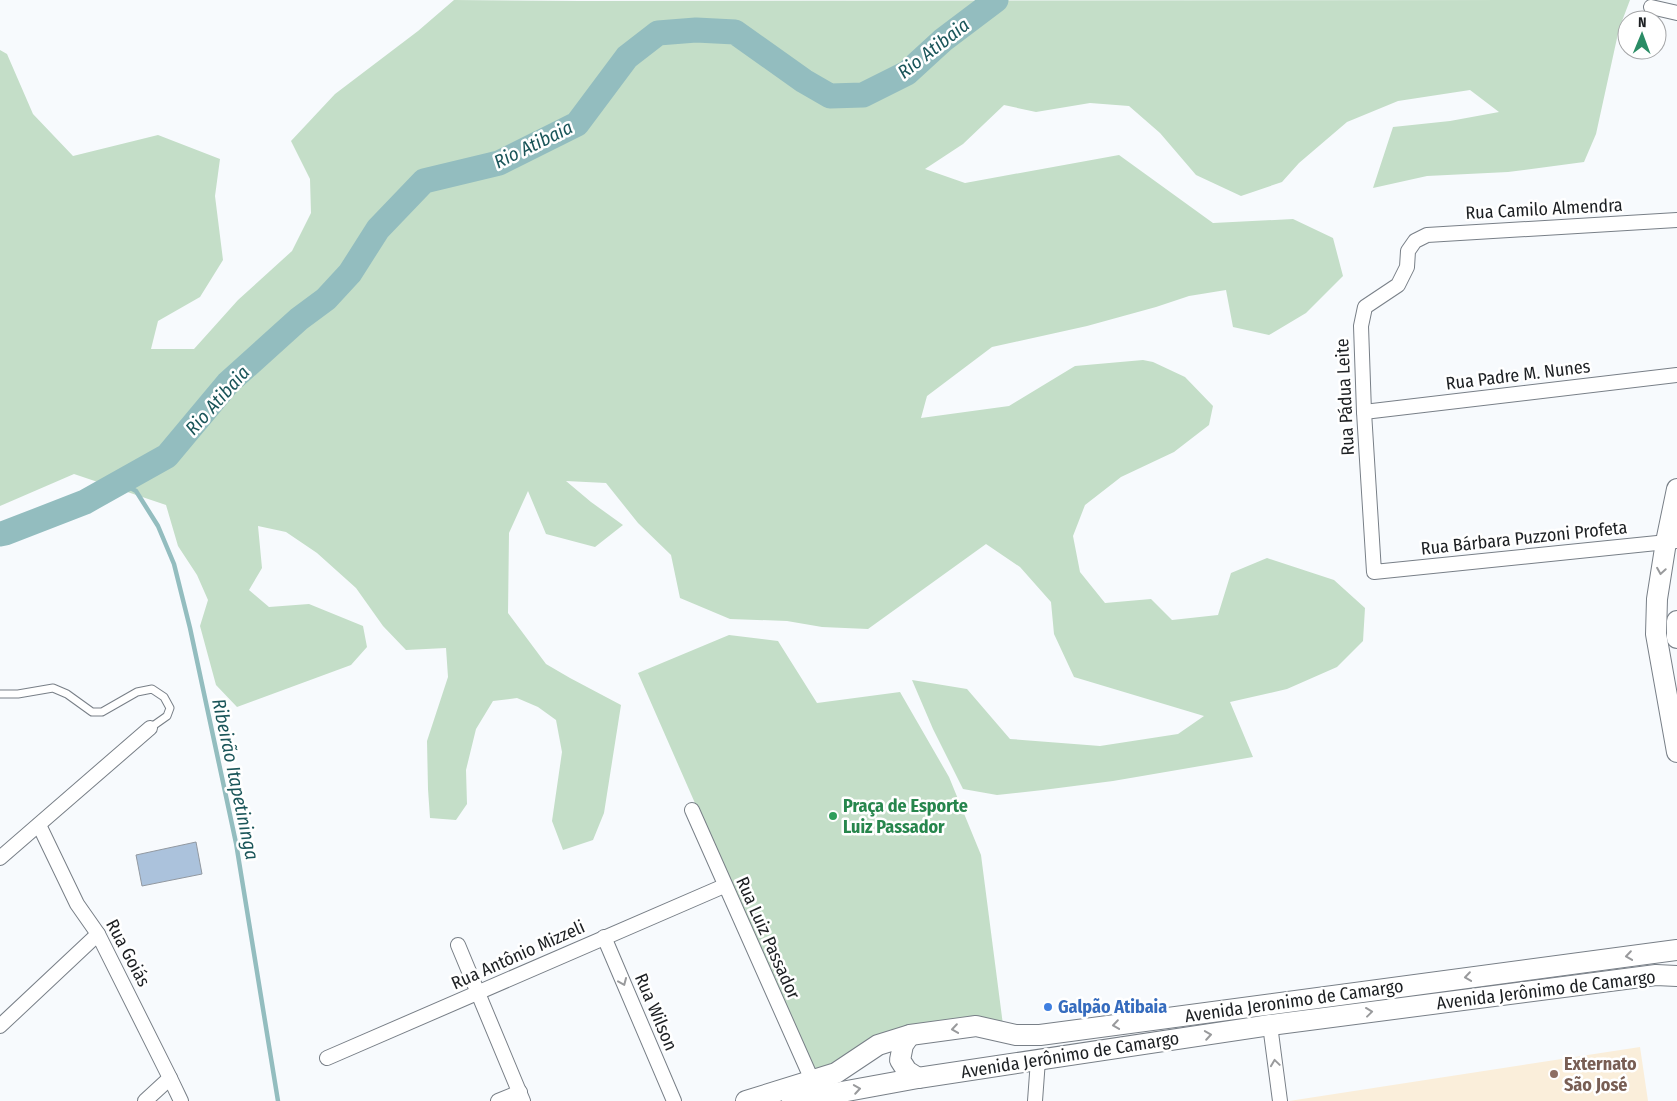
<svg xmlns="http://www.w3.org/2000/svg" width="1677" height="1101" viewBox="0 0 1677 1101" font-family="'Fira Sans Condensed',sans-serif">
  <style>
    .education { fill: #faeeda }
    .green { fill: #c4dec8 }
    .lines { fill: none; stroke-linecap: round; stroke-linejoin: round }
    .stream { stroke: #93bdbf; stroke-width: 4.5 }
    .river { stroke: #93bdbf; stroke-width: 25 }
    .building { fill: #abc2dc; stroke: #9299a1 }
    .service-casing { stroke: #787f87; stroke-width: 9 }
    .minor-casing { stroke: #787f87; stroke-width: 16 }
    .secondary-casing { stroke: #787f87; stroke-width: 22 }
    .service { stroke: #fff; stroke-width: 7 }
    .minor { stroke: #fff; stroke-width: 14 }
    .secondary { stroke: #fff; stroke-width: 20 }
    .oneway { stroke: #999a9c }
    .leisure-dot { fill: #2e9e5b; stroke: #fff; stroke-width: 2 }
    .shop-dot { fill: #3f7fe0; stroke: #fff; stroke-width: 2 }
    .education-dot { fill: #8d6e63; stroke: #fff; stroke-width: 2 }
    .labels { text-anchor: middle; stroke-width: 5; stroke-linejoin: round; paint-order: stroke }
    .street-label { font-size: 18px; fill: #1c1f22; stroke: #fff }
    .leisure-label { font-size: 18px; font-weight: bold; fill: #27864d; stroke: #fff; text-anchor: start }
    .shop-label { font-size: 18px; font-weight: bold; fill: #366cbe; stroke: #fff; text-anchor: start }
    .education-label { font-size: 18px; font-weight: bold; fill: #785e54; stroke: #fff; text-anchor: start }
    .water-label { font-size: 19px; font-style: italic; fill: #1a5559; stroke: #fff }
  </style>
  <rect width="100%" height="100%" fill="#f7fafd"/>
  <!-- education -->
  <polygon class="education" points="1640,1047 1648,1101 1289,1101"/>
  <!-- green -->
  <g class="green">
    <polygon points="454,0 580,1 1630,0 1619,29 1596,134 1584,162 1508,172 1427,176 1373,188 1393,127 1450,121 1499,112 1470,90 1398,101 1347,122 1299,163 1282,182 1241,196 1196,175 1160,133 1129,106 1090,103 1036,112 1004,105 963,144 925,169 965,183 1119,155 1213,223 1293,219 1333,238 1343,276 1306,313 1269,335 1233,327 1226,290 1189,296 1156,307 1087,326 992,347 927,396 921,418 1009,406 1075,366 1143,360 1153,362 1185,377 1213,406 1209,425 1174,452 1121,477 1085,505 1073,536 1080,572 1105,603 1151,599 1172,620 1218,615 1231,573 1267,558 1334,580 1365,608 1363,641 1337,667 1287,689 1230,702 1253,757 1113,781 1043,790 997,795 963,789 933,729 912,680 967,689 1010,739 1100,746 1178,734 1204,716 1074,677 1054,634 1051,602 1020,567 986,544 868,629 822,627 787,621 730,619 680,598 671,555 638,523 606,483 566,481 591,502 623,525 595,547 546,534 528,491 509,533 508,613 546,664 570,678 621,705 604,813 593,840 563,850 552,821 562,752 556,720 538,707 517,698 493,701 476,729 466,770 467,804 456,820 430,818 428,789 427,741 448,677 446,648 406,650 383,626 356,588 317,553 286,532 258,526 262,568 249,590 269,607 309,604 363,626 367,647 351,665 237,707 216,685 200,626 208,600 197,575 178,546 166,505 74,474 0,506 0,50 7,54 33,114 73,156 158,135 220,159 215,196 223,260 200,297 158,321 151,349 194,349 238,300 292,251 311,213 310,179 291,141 335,94 418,31"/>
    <polygon points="729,635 778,641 817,703 900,692 949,777 981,855 1003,1025 976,1018 814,1075 638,673"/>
  </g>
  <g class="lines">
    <!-- stream -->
    <polyline class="stream" points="120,482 136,491 158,526 174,564 190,628 236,843 278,1101"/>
    <!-- river -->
    <polyline class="river" points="0,534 5,533 85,502 167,456 228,383 299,319 326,299 350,273 378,229 424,181 499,163 577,124 627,57 658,33 696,30 735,32 804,81 830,96 863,95 907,73 943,40 996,0"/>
  </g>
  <!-- building -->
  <polygon class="building" points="196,842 202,874 142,886 136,855"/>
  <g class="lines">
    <defs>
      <polyline id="service" points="0,694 18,694 53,688 67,694 92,712 102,712 137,692 152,689 164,697 170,708 167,716 150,728"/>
      <g id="minor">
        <polyline points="1651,7 1677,13"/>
        <polyline points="1677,220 1427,235 1415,241 1408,251 1407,267 1398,285 1365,307 1361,326 1364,412 1374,572 1677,541"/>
        <polyline points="1364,412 1677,375"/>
        <polyline points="692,810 812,1080"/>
        <polyline points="39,825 77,904 98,934 170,1078 181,1101"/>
        <polyline points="0,858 150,728"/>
        <polyline points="604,937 674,1101"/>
        <polyline points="458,945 523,1101"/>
        <polyline points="1270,1025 1280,1101"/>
        <polyline points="0,1026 98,934"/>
        <polyline points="327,1058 724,886"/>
        <polyline points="145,1101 170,1078"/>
        <polyline points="498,1101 520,1092"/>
        <polyline points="1035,1101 1038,1060"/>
      </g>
      <g id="secondary">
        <polyline points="1677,489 1666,542 1657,599 1656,634 1677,752"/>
        <polyline points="1677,621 1677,638"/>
        <polyline points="910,1035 903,1045 900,1060 907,1071 918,1078"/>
        <polyline points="746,1101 836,1073 878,1045 910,1035 976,1026 1016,1035 1040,1035 1677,950"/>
        <polyline points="792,1101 918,1078 1270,1025 1656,975 1677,976"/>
      </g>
    </defs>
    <!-- service casing -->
    <use href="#service" class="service-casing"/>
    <!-- minor casing -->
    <use href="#minor" class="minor-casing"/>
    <!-- secondary casing -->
    <use href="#secondary" class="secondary-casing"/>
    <!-- service -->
    <use href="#service" class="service"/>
    <!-- minor -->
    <use href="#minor" class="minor"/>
    <!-- secondary -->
    <use href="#secondary" class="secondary"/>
  </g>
  <!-- one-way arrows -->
  <defs><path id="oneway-chevron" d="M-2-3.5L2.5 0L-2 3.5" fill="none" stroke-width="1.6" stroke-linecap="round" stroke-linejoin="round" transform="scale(1.25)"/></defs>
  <g class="oneway">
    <use href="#oneway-chevron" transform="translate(1661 571) rotate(99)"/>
    <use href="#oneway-chevron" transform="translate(1629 956) rotate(172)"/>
    <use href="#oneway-chevron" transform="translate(1468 977) rotate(172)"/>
    <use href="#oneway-chevron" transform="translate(623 982) rotate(67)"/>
    <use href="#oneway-chevron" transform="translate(1369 1012) rotate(-7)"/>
    <use href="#oneway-chevron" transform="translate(1116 1025) rotate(172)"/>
    <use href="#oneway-chevron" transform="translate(955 1029) rotate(172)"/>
    <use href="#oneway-chevron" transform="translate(1208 1035) rotate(-9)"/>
    <use href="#oneway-chevron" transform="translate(1275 1063) rotate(-98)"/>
    <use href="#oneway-chevron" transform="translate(857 1089) rotate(-9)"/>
  </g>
  <!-- markers -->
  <circle class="leisure-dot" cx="833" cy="816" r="5"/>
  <circle class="shop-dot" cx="1048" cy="1007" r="5"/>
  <circle class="education-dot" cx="1554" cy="1074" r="5"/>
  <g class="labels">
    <!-- street labels -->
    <g class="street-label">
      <text transform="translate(1544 209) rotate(-3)" y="6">Rua Camilo Almendra</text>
      <text transform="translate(1518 375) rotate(-7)" y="6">Rua Padre M. Nunes</text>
      <text transform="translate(1345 397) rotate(-93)" y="6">Rua Pádua Leite</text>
      <text transform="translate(1524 538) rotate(-6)" y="6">Rua Bárbara Puzzoni Profeta</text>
      <text transform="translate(768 938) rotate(66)" y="6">Rua Luiz Passador</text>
      <text transform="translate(128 953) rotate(62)" y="6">Rua Goiás</text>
      <text transform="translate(518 955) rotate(-24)" y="6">Rua Antônio Mizzeli</text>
      <text transform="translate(1546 990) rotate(-7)" y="6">Avenida Jerônimo de Camargo</text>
      <text transform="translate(1294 1001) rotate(-8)" y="6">Avenida Jeronimo de Camargo</text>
      <text transform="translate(656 1012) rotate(67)" y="6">Rua Wilson</text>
      <text transform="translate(1070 1055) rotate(-9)" y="6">Avenida Jerônimo de Camargo</text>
    </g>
    <!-- leisure labels -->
    <g class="leisure-label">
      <text x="843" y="812">Praça de Esporte<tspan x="843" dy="21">Luiz Passador</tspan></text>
    </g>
    <!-- shop labels -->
    <g class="shop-label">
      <text x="1058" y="1013">Galpão Atibaia</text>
    </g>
    <!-- education labels -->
    <g class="education-label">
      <text x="1564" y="1070">Externato<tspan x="1564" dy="21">São José</tspan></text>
    </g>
    <!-- water labels -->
    <g class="water-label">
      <text transform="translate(933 48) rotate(-38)" y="7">Rio Atibaia</text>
      <text transform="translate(533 144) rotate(-26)" y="7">Rio Atibaia</text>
      <text transform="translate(217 400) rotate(-48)" y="7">Rio Atibaia</text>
      <text transform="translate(236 779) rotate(78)" y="7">Ribeirão Itapetininga</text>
    </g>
  </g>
  <!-- north arrow -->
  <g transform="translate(1642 35) rotate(1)"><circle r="24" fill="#ffffff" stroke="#a4a5a7"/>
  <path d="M0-4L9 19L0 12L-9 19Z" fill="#2a8c65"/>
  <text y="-8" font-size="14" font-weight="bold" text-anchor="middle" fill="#1c1f22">N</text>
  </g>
</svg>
